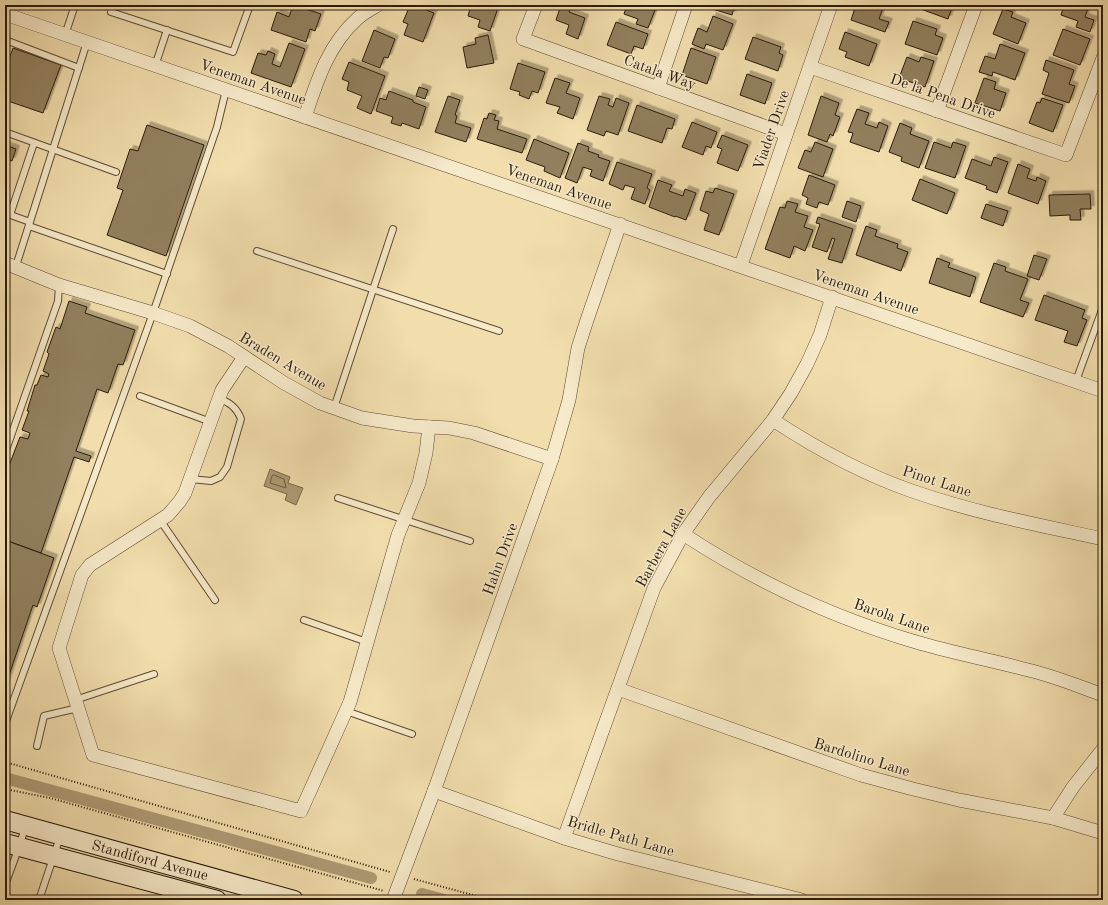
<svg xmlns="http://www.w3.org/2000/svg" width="1108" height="905" viewBox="0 0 1108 905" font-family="'Old Standard TT',serif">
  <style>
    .water { fill: #ae9b75; stroke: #7a674a }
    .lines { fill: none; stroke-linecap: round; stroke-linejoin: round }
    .shore { stroke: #6c5a3f; stroke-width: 1 }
    .canal { stroke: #ae9b75; stroke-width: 12 }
    .building { fill: #92805e; stroke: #2b1a09; filter: url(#shadow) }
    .lane-casing { stroke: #5d4b32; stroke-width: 8 }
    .street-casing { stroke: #5d4b32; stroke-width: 14 }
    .secondary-casing { stroke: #2b1a09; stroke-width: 20 }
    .path { stroke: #2b1a09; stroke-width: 2; stroke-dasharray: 1 2; stroke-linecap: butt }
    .lane { stroke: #f7eaca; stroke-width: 6 }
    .street { stroke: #f7eaca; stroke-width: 13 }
    .secondary { stroke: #f7eaca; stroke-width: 18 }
    .labels { text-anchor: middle; stroke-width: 3; stroke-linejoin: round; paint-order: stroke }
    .street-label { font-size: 15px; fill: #2b1a09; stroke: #f7eaca }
  </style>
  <defs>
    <filter id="shadow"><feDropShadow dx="3.5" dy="-3.5" stdDeviation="0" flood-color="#0004"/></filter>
  </defs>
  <rect width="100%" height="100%" fill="#f2dead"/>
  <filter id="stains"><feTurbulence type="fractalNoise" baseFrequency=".005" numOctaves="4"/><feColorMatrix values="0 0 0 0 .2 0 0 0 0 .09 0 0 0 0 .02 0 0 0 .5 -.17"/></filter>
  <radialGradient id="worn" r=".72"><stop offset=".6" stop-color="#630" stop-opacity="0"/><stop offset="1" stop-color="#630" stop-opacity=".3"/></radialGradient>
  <!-- water -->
  <polygon class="water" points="270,469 290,477 288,483 303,488 296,505 285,500 287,494 264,486"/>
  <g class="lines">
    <!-- shore -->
    <polygon class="shore" points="274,475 284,479 286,488 270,483 272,476"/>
    <!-- canal -->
    <g class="canal">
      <polyline points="5,778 371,878"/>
      <polyline points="422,894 444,900"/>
    </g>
  </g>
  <!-- building -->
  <g class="building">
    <polygon points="293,5 321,14 315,31 310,29 306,42 271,30 277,12 289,17"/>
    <polygon points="410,5 414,5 434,13 423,42 404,35 408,24 403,22"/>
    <polygon points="471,5 499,5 490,31 478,27 480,20 468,16"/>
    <polygon points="561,5 571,7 569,12 585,18 578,39 566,34 569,25 556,20"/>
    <polygon points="627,5 657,5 648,28 636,24 638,19 624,14"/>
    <polygon points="707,5 735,5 732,15 706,7"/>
    <polygon points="856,5 876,5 883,8 879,19 889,22 885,32 851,20"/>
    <polygon points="919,5 953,5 948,19 918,8"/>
    <polygon points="1015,5 1030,5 1028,10"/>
    <polygon points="1064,5 1089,5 1085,17 1094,20 1090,32 1076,27 1078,21 1061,15"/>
    <polygon points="1003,9 1013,12 1011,17 1026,23 1018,44 993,34"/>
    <polygon points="713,16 733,24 723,50 706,44 704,49 692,44 698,28 707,32"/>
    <polygon points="913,21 937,29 935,35 943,38 937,55 905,44"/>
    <polygon points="616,22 648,34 643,49 634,46 631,54 607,45"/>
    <polygon points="1063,29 1090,39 1080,65 1053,55"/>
    <polygon points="374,30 395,39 388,58 384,57 380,68 362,61"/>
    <polygon points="845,32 877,44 869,66 845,57 847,52 839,49"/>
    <polygon points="488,35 494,63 467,68 463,47 476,44 475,38"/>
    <polygon points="753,37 781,47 779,53 783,55 778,71 745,59"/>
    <polygon points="289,43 305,49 291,87 251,73 258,53 266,55 268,51 275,54 272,64 280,67"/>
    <polygon points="1000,44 1025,53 1015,80 993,72 992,76 979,72 985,56 995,59"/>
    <polygon points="13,48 61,65 43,113 5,100 5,70"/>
    <polygon points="691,48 716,57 707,84 682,75"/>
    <polygon points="907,57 919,62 921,57 934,61 925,87 899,78"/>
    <polygon points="1046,60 1074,70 1069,84 1075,86 1069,103 1042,94 1049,73 1043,70"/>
    <polygon points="349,62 385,76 371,114 357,108 362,96 347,90 349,82 342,79"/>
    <polygon points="518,63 545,72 538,93 532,91 529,99 519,95 520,92 510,89"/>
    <polygon points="747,74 772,83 765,104 740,95"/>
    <polygon points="555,78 570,83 566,93 580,98 573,119 557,113 560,107 546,103"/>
    <polygon points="984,78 996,82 994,89 1006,93 1000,111 975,103"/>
    <polygon points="419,87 428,90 425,99 416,96"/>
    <polygon points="389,91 413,100 413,102 426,107 419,129 402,123 401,126 391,123 393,117 376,111 380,98 386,100"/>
    <polygon points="448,96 460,100 455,115 457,116 455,123 471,128 466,142 435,132"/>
    <polygon points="599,96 610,99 608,105 613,107 616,98 629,103 618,135 606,131 604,136 587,130"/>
    <polygon points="821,96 839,103 835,115 840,117 833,136 830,134 827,142 808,135"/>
    <polygon points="1042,98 1063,105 1053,132 1029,123 1037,102 1040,103"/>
    <polygon points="637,105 675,119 672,129 667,128 662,143 628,131"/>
    <polygon points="857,109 869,113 865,124 877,128 879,122 888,126 879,152 850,142 853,133 848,132"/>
    <polygon points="489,113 496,115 494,120 499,121 497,129 527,139 522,153 477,139 484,118 487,119"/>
    <polygon points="692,122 717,132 711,148 706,146 703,155 682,147"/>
    <polygon points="900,123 912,128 910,134 929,141 919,168 901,161 902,157 889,152"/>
    <polygon points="147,125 204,145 166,256 107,235 123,190 117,188 130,149 138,151"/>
    <polygon points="722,135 748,145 738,171 717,163 722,149 717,147"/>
    <polygon points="534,139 569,153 560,178 544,171 545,167 526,160"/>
    <polygon points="815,142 833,149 823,177 798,168 805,150 811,152"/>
    <polygon points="934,142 951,148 953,142 966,146 955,178 925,168"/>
    <polygon points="578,143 589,147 588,151 599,155 598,157 610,161 603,181 590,176 592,170 583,167 577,183 565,178"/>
    <polygon points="5,145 16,149 12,161 5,159"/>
    <polygon points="994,157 1008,162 997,193 986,189 987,186 965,178 972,159 991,166"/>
    <polygon points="617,162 652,174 647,188 650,190 645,204 631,199 635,188 625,185 623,190 609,184"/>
    <polygon points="1018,164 1030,169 1027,178 1036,181 1037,177 1046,181 1038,204 1008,193"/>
    <polygon points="809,175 835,185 828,205 819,202 817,208 806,204 808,198 802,195"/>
    <polygon points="1103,177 1103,193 1098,191"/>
    <polygon points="920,179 955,193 947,214 912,200"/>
    <polygon points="658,180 672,185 669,191 683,196 685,189 696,193 686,220 675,216 675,217 649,207"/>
    <polygon points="715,188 734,194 719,235 704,230 709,214 700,210 706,191 713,193"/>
    <polygon points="1090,194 1091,209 1080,209 1081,220 1070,220 1070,215 1050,216 1049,195"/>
    <polygon points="787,201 798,204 795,212 808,216 804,227 813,230 805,251 794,246 790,258 765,249 780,207 785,208"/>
    <polygon points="847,201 861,206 856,222 842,217"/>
    <polygon points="986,204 1008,211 1003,226 981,218"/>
    <polygon points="818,217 853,229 842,263 828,259 835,239 832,238 827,252 812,247 820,224 816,223"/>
    <polygon points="866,226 877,230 875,236 898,244 897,248 908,252 901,271 856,255"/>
    <polygon points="1034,255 1047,259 1039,280 1027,276"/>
    <polygon points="937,258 950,263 948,267 976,277 970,297 929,283"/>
    <polygon points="994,263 1006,267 1005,271 1028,279 1020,300 1029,303 1023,317 980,302"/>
    <polygon points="1044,295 1085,310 1082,318 1087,320 1077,346 1064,342 1068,331 1035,320"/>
    <polygon points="69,301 87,307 85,313 135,330 123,365 118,364 108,393 97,389 76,451 91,456 89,462 74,457 41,553 5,540 5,476 20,437 28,439 30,433 22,430 29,411 27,411 35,385 37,385 41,375 48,377 49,374 43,371 49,354 47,352 56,327 60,329"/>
    <polygon points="5,540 54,558 37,607 33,605 5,687"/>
  </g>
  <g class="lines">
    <defs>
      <g id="lane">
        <polyline points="114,5 111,12 233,52 250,5"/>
        <polyline points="65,35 75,5"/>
        <polyline points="5,49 8,41 79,68"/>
        <polyline points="155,66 167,30"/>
        <polyline points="5,132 116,172"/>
        <polyline points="5,213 30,222"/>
        <polyline points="10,215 34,143"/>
        <polyline points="29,226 167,274"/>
        <polyline points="257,251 499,331"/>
        <polyline points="16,266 87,42"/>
        <polyline points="1076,381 1103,307"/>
        <polyline points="140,396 211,422"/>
        <polyline points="334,408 393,229"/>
        <polyline points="5,453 58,301 59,285"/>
        <path d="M190 479 211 481 220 477 227 467 241 419C237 408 230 403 219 398"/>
        <polyline points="338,498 470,541"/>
        <polyline points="160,520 215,600"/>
        <polyline points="304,620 367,642"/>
        <polyline points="75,700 154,674"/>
        <polyline points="346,711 412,734"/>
        <polyline points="5,724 153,313 217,127 226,90"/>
        <polyline points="37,746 44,716 78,708"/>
        <polyline points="5,885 19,847 25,828"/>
        <polyline points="39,900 60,837"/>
      </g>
      <g id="street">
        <polyline points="536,5 523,39 786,134"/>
        <polyline points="5,14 1103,391"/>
        <polyline points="810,67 1066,155 1103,58"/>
        <polyline points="658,88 686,5"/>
        <polyline points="937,111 976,5"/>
        <path d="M305 117C317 81 328 45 357 19 363 13 371 9 378 5"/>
        <polyline points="5,263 59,285 153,313 190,326 228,346 284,383 320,403 362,418 413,426 449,428 474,433 552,459"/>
        <polyline points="741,265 831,5"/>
        <polyline points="244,357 222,390 185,493 180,501 168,515 90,565 82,575 59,648 93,755 301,811 350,702 398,535 419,483 426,453 429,427"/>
        <path d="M773 420C817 449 863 474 912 491 975 513 1039 525 1103 539"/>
        <path d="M683 534C755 581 834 618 916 642 953 653 991 660 1028 670 1054 676 1078 686 1103 695"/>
        <polyline points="618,689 861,775 913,789 959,800 1053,818 1103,833"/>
        <polyline points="434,791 564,838 618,854 802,900"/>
        <polyline points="1053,818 1073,787 1103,749"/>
        <polyline points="564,838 654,588 683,534 709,497 773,420 791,393 807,364 820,335 832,297"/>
        <polyline points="393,900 434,791 552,459 569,400 578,348 587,320 620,224"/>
      </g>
      <g id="secondary">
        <polyline points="5,820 294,900"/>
        <polyline points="5,843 217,900"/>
      </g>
    </defs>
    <!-- lane casing -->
    <use href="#lane" class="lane-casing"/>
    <!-- street casing -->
    <use href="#street" class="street-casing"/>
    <!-- secondary casing -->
    <use href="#secondary" class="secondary-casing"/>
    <!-- path -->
    <g class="path">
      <polyline points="5,762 390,872"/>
      <polyline points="5,789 50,798 384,891"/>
      <polyline points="414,879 491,900"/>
      <polyline points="407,898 414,900"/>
    </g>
    <!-- lane -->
    <use href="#lane" class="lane"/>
    <!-- street -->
    <use href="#street" class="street"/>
    <!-- secondary -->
    <use href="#secondary" class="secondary"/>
  </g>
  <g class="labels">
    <!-- street labels -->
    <g class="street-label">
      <text transform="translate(660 72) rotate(20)" y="5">Catala Way</text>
      <text transform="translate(253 82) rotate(19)" y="5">Veneman Avenue</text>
      <text transform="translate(943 96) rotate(19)" y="5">De la Pena Drive</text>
      <text transform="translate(771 130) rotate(-71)" y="5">Viader Drive</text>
      <text transform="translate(559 187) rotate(19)" y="5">Veneman Avenue</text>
      <text transform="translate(866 292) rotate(19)" y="5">Veneman Avenue</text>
      <text transform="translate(283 361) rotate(31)" y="5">Braden Avenue</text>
      <text transform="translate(937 481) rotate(18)" y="5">Pinot Lane</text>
      <text transform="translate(661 547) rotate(-61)" y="5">Barbera Lane</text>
      <text transform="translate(500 559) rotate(-70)" y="5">Hahn Drive</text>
      <text transform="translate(892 616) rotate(19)" y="5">Barola Lane</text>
      <text transform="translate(862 757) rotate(17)" y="5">Bardolino Lane</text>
      <text transform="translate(621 836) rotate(16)" y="5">Bridle Path Lane</text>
      <text transform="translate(150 860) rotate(15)" y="5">Standiford Avenue</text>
    </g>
  </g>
  <!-- margin -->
  <rect width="1108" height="905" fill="none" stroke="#f2dead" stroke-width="20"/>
  <rect x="6" y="6" width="1096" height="893" fill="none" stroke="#2b1a09" stroke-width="2"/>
  <rect x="10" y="10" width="1088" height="885" fill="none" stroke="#2b1a09"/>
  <rect width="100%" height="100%" filter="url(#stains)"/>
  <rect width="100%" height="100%" fill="url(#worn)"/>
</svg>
